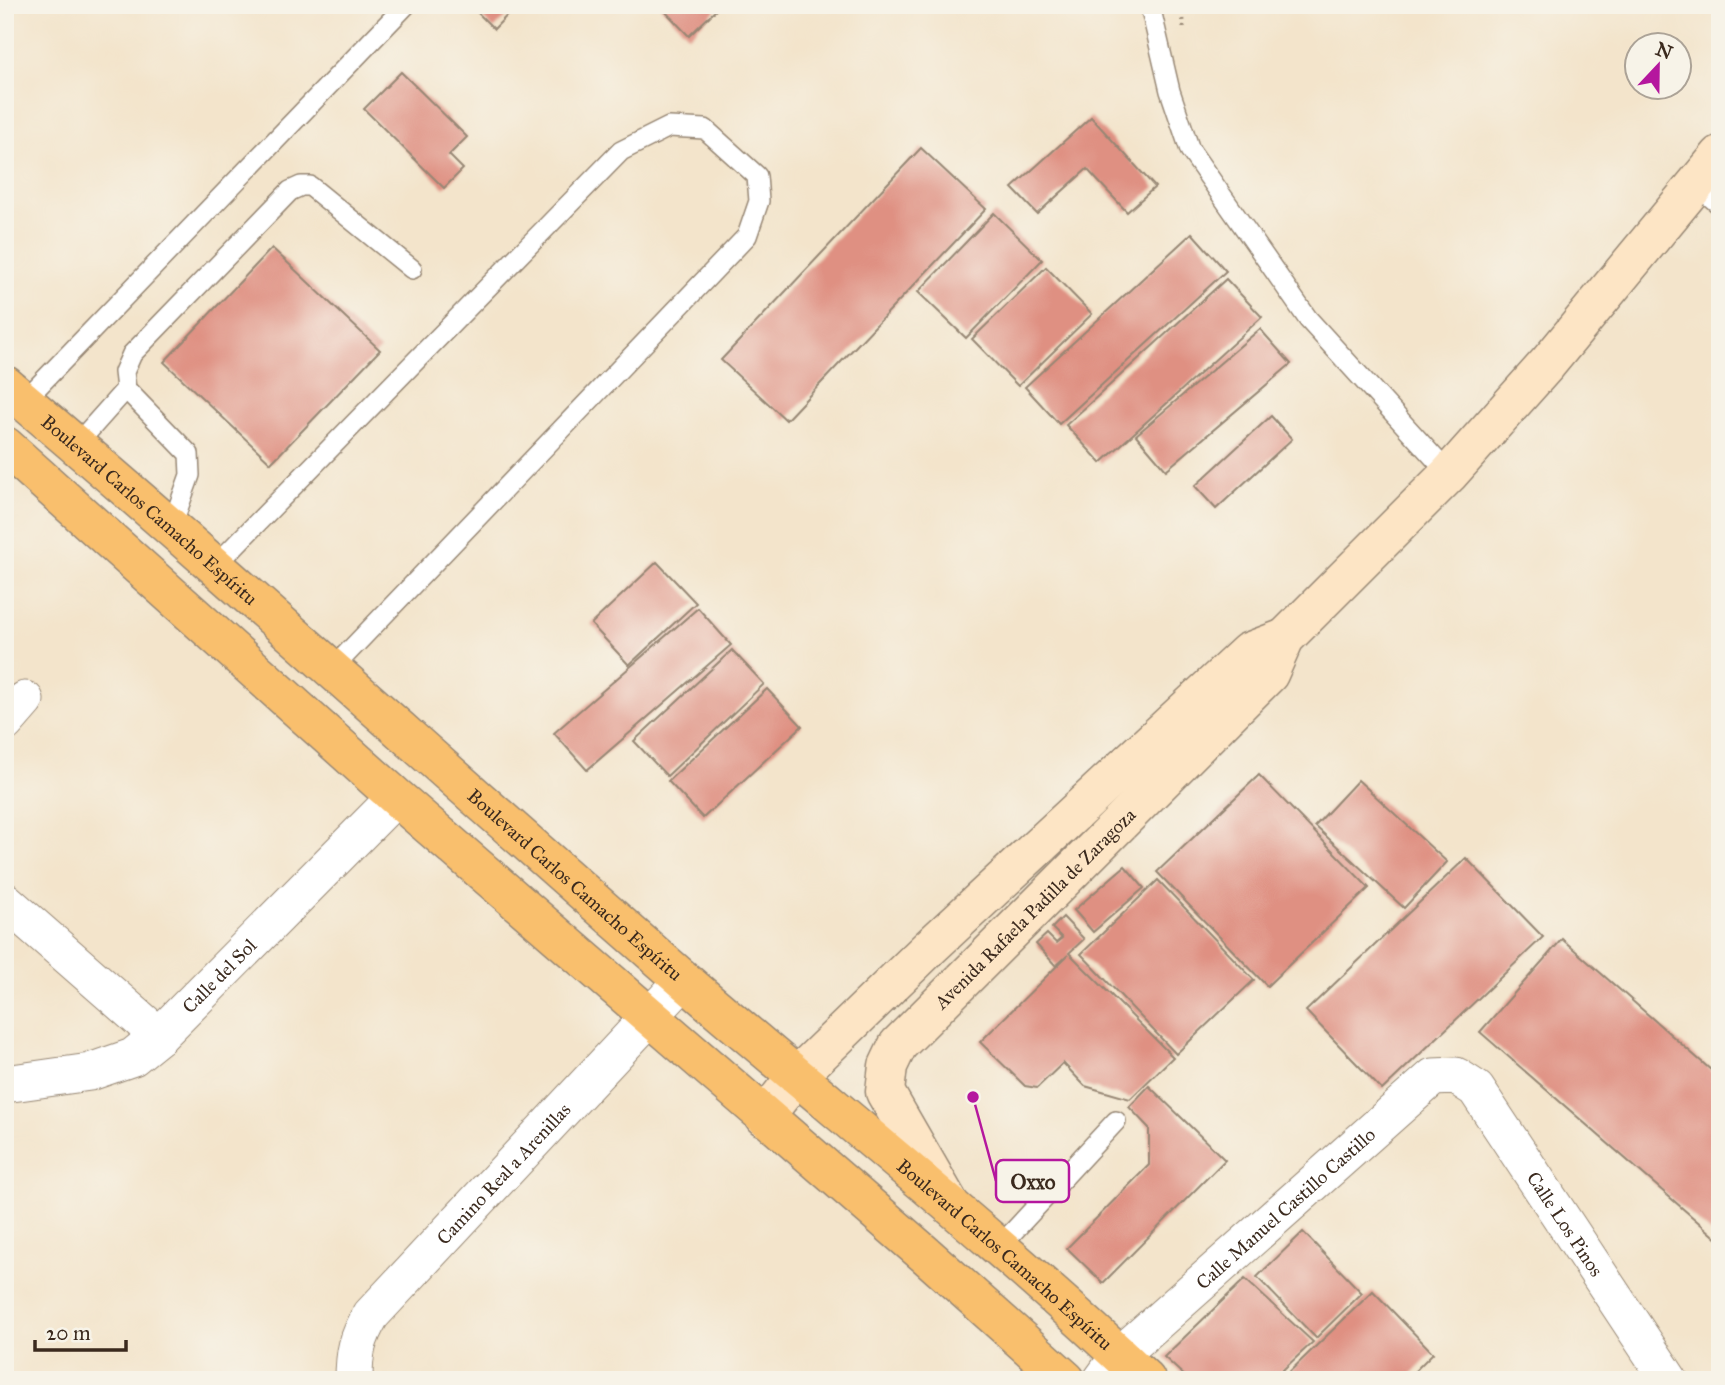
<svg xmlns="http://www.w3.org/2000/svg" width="1725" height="1385" viewBox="0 0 1725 1385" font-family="'IM FELL Great Primer',serif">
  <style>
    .building { fill: #df9082 }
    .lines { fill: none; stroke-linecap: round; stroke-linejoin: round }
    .service-casing { stroke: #978774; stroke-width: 22 }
    .minor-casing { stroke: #978774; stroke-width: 39 }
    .secondary-casing { stroke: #978774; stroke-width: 41 }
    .primary-casing { stroke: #978774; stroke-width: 41 }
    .path { stroke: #978774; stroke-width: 4.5; stroke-dasharray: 2 5; stroke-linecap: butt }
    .service { stroke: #fff; stroke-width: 19 }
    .minor { stroke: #fff; stroke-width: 37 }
    .secondary { stroke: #fde5c5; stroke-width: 38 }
    .primary { stroke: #f9bf6d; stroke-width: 38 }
    .labels { text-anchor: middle; stroke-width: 7; stroke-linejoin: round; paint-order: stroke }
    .street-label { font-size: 19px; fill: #3b2a1e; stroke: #f7f3e8 }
    .leader { fill: none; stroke: #b5179e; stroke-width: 2.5 }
    .callout-dot { fill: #b5179e; stroke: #f7f3e8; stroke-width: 2.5 }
    .callout { fill: #f7f3e8; stroke: #b5179e; stroke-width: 2.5 }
    .callout-label { font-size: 21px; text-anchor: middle; font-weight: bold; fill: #3b2a1e }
  </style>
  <rect width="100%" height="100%" fill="#f7f3e8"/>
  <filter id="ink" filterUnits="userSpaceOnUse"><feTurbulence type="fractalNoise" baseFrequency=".0143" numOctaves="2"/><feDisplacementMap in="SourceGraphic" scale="14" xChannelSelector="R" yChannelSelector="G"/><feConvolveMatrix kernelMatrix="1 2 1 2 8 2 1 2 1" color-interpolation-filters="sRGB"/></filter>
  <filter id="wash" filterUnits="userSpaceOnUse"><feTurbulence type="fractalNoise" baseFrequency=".00686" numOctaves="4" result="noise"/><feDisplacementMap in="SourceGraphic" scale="28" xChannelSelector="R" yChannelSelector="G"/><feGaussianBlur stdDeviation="1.57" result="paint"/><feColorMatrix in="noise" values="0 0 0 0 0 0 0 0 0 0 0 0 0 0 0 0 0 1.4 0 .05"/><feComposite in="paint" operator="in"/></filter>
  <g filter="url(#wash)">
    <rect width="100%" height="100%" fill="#f3e4cb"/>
    <g id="blocks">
      <!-- building -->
      <g class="building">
        <polygon points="470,5 517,5 494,29"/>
        <polygon points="659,5 721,5 689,36"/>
        <polygon points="401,72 467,137 449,155 463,169 444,188 364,109"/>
        <polygon points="1091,117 1155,187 1127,212 1087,169 1037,214 1012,188"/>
        <polygon points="921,148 986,209 786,420 721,360"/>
        <polygon points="994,213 1042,260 966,338 918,292"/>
        <polygon points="1192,233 1226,271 1059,424 1025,387"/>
        <polygon points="272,248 380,350 271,463 164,362"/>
        <polygon points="1046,267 1092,314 1018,386 972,339"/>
        <polygon points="1226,279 1262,317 1101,463 1066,425"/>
        <polygon points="1260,329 1291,364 1166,470 1136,435"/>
        <polygon points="1271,416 1292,439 1216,509 1195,486"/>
        <polygon points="657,562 696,603 629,665 591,624"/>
        <polygon points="698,608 731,645 587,770 554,733"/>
        <polygon points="732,650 764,684 667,776 634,741"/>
        <polygon points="767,689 802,726 703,818 668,781"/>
        <polygon points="1259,775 1369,888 1267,986 1157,872"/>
        <polygon points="1358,780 1447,862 1404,908 1315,826"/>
        <polygon points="1466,858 1543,937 1382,1090 1306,1011"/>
        <polygon points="1125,866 1144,888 1093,932 1074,910"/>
        <polygon points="1158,880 1254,980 1176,1054 1081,954"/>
        <polygon points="1063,917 1084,939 1069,953 1173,1057 1130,1099 1085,1086 1063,1063 1037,1088 1025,1086 980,1042 1068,955 1056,966 1036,944 1047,934 1056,943 1062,938 1052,928"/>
        <polygon points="1562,939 1720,1078 1720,1241 1480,1032"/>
        <polygon points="1149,1086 1225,1160 1103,1283 1067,1248 1149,1165 1149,1128 1129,1107"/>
        <polygon points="1303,1232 1362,1293 1316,1338 1257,1277"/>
        <polygon points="1245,1279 1313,1342 1272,1380 1189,1380 1164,1357"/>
        <polygon points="1373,1291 1433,1353 1406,1380 1281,1380"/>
      </g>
    </g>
  </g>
  <g filter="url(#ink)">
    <use href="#blocks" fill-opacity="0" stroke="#978774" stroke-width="2"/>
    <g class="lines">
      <defs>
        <g id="service">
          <polyline points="1148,5 1152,14 1170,91 1190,150 1308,319 1449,474"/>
          <polyline points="1696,185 1720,205"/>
          <polyline points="24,401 406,5"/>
          <polyline points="76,445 126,389"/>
          <polyline points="171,528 190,475 189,454 126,389 124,372 132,354 290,191 301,186 310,186 412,269"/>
          <polyline points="215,566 621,151 669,127 705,129 757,176 759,201 747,236 331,670"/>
          <polyline points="998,1248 1116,1121"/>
        </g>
        <g id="minor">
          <polyline points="5,723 25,700"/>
          <polyline points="5,901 159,1036"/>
          <path id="s1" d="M5 1084 90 1072 133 1057 159 1036 396 797"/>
          <path id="s2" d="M354 1380C354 1352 357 1339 371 1315L684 980"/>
          <path id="s3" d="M1102 1380 1120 1355 1433 1077 1456 1076 1476 1089 1669 1380"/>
        </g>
        <g id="secondary">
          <polyline points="764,1117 796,1077 928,949 1248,652 1285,638"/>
          <path id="s4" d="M949 1203 885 1092 888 1066 898 1045 1269 674 1285 638 1449 474 1548 363 1720 155"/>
        </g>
        <g id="primary">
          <path id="s5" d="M5 385C236 580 458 784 686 982 839 1114 998 1240 1146 1380"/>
          <polyline points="5,446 396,797 927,1256 1066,1380"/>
        </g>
      </defs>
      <!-- service casing -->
      <use href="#service" class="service-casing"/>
      <!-- minor casing -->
      <use href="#minor" class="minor-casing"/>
      <!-- secondary casing -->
      <use href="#secondary" class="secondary-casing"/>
      <!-- primary casing -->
      <use href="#primary" class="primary-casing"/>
      <!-- path -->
      <polyline class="path" points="1182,5 1184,32"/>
      <!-- service -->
      <use href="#service" class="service"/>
      <!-- minor -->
      <use href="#minor" class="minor"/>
      <!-- secondary -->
      <use href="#secondary" class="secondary"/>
      <!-- primary -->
      <use href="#primary" class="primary"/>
    </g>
  </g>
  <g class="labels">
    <!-- street labels -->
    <g class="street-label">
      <text dy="7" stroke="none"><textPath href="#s5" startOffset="191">Boulevard Carlos Camacho Espíritu</textPath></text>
      <text dy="7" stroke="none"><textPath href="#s5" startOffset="758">Boulevard Carlos Camacho Espíritu</textPath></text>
      <text dy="7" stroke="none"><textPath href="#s4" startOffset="371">Avenida Rafaela Padilla de Zaragoza</textPath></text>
      <text dy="7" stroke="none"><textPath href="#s1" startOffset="250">Calle del Sol</textPath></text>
      <text dy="7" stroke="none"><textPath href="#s2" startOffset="262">Camino Real a Arenillas</textPath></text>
      <text dy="7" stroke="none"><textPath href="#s3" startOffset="252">Calle Manuel Castillo Castillo</textPath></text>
      <text dy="7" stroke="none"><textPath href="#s3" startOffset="658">Calle Los Pinos</textPath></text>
      <text dy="7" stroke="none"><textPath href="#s5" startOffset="1325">Boulevard Carlos Camacho Espíritu</textPath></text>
    </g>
  </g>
  <!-- callouts -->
  <path class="leader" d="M973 1097L996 1181"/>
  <circle class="callout-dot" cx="973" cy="1097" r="7"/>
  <rect class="callout" x="996" y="1160" width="73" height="42" rx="7"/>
  <g class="callout-label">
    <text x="1033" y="1189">Oxxo</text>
  </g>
  <!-- margin -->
  <rect width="1725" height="1385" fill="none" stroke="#f7f3e8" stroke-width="28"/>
  <!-- north arrow -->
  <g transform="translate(1658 66) rotate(22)"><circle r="33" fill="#f7f3e8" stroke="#aca397" stroke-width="2"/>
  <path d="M0-5L12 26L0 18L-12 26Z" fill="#b5179e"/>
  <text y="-10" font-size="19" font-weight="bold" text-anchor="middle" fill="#3b2a1e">N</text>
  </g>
  <!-- scale -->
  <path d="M35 1340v10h91v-10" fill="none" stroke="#3b2a1e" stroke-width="3.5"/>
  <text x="46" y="1340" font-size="21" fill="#3b2a1e" stroke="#f7f3e8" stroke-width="5" paint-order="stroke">20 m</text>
</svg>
